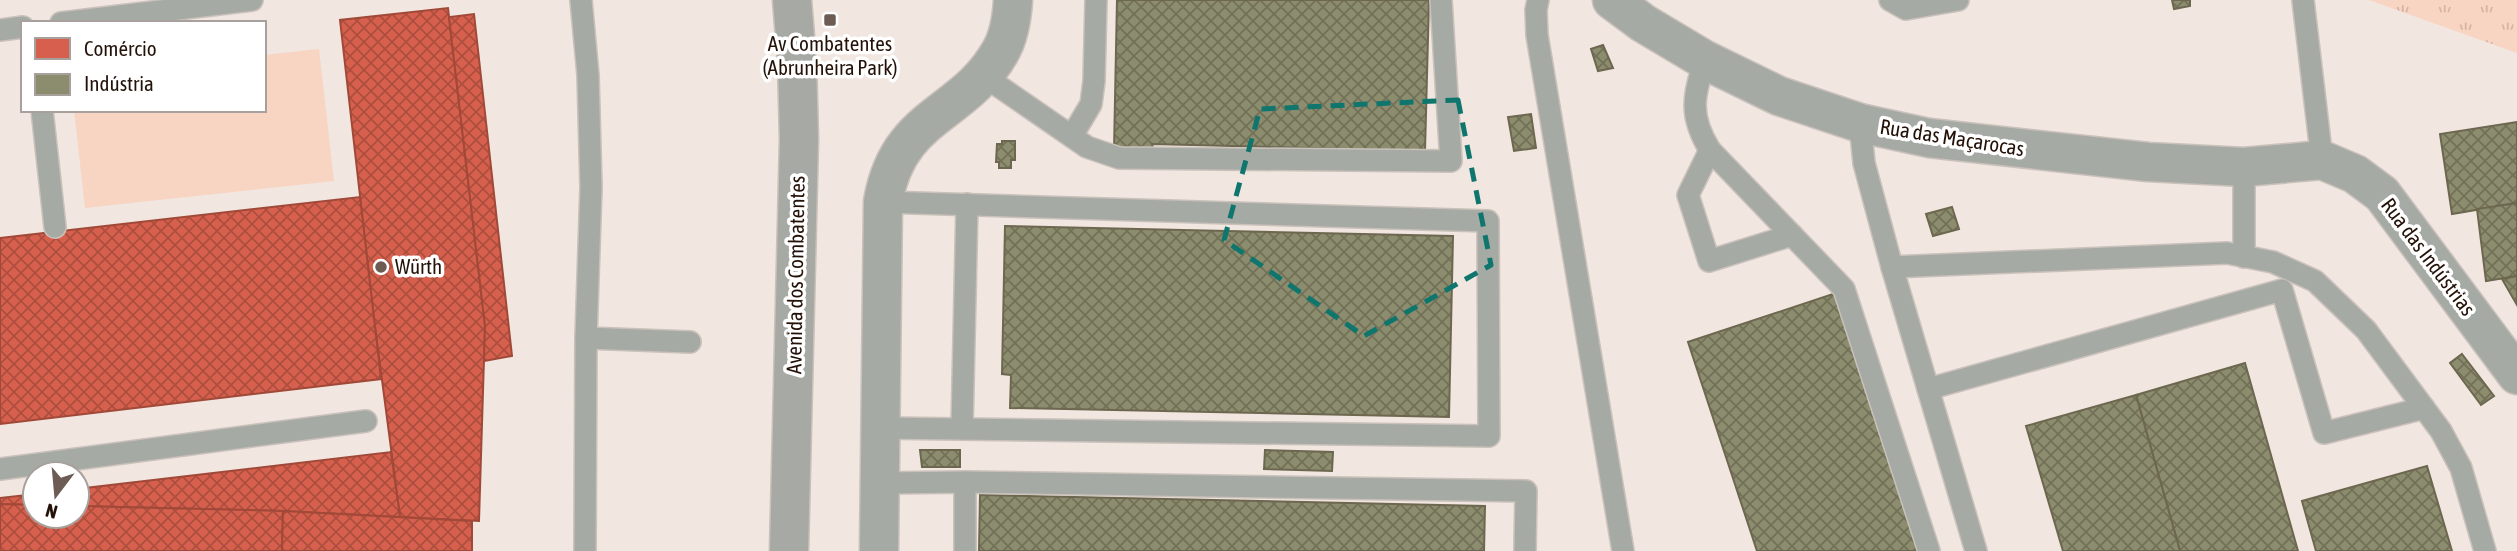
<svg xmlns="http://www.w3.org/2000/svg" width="2517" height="551" viewBox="0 0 2517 551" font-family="'Asap Condensed',sans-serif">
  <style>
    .grass { fill: url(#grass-tufts) }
    .pitch { fill: #f8d4c2 }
    .shops { fill: url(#shops-cross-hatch); stroke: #a14938; stroke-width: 2 }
    .industry { fill: url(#industry-cross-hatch); stroke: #6d674f; stroke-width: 2 }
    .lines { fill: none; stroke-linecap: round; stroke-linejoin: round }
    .lane-casing { stroke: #cac1bb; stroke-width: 24 }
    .street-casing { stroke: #cac1bb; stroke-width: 41 }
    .secondary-casing { stroke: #cac1bb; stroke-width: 41 }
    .lane { stroke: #a6aaa4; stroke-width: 21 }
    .street { stroke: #a6aaa4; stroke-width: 38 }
    .secondary { stroke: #a6a9a4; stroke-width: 38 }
    .marked { fill: none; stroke: #0f766e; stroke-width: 5; stroke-dasharray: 14 9; stroke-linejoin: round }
    .poi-dot { fill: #6c5c54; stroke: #fff; stroke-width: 2.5 }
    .labels { text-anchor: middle; stroke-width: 7; stroke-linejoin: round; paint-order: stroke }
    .poi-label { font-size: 21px; fill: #241208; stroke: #fff }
    .street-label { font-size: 21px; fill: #241208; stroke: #fff }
  </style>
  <defs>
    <pattern id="grass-tufts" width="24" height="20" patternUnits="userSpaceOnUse" patternTransform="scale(1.75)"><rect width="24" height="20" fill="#f8d4c2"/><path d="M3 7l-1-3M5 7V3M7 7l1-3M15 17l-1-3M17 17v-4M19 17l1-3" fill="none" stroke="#d4b5a5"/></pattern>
    <pattern id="shops-cross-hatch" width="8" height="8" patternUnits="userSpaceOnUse" patternTransform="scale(1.75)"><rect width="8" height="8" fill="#d6604d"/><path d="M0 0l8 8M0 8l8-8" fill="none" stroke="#ad4e3e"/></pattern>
    <pattern id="industry-cross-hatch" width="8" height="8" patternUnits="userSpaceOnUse" patternTransform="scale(1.75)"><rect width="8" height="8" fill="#8c8c6e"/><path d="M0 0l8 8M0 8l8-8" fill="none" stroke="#727158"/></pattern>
  </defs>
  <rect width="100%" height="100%" fill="#f1e6e0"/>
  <!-- grass -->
  <polygon class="grass" points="2369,0 2517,0 2517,53"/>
  <!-- pitch -->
  <polygon class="pitch" points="319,49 334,181 85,208 74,110 264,110 264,55"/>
  <!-- shops -->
  <g class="shops">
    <polygon points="448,8 485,326 479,521 400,517 374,319 340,20"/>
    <polygon points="474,14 512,356 484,361 485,326 449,17"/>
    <polygon points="360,197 381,379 0,424 0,238"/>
    <polygon points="391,452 400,517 283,511 77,506 77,489"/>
    <polygon points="35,494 35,505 0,504 0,498"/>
    <polygon points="0,504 35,505 35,516 77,516 77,506 283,511 282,551 0,551"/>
    <polygon points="283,511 472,521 472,551 282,551"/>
  </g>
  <!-- industry -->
  <g class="industry">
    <polygon points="1117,0 1429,0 1425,151 1152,144 1153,149 1114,150"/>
    <polygon points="2172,0 2190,0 2190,6 2174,9"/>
    <polygon points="1603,45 1613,68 1598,71 1591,49"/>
    <polygon points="1531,114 1536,148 1514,151 1508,117"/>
    <polygon points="2517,122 2517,203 2452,214 2440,134"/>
    <polygon points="1002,141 1015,141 1015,160 1011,160 1011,168 999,168 999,162 996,162 997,144 1002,144"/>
    <polygon points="2517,203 2517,276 2486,281 2477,209"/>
    <polygon points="1952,207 1959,229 1933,236 1926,214"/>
    <polygon points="1005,226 1453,236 1449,417 1010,408 1011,375 1002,374"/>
    <polygon points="2517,276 2517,305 2502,279"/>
    <polygon points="1836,293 1920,551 1757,551 1688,342"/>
    <polygon points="2462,354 2494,396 2481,405 2450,363"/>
    <polygon points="2245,363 2298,551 2180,551 2136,395"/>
    <polygon points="2136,395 2180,551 2063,551 2026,426"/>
    <polygon points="920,450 960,450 960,467 922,467"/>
    <polygon points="1265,450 1333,452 1332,471 1264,469"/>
    <polygon points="2427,466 2452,551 2316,551 2302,501"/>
    <polygon points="980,495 1485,506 1484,551 979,551"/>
  </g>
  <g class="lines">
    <defs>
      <g id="lane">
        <polyline points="581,0 588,75 591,187 586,338 585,551"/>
        <polyline points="1538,0 1536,10 1537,35 1623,551"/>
        <polyline points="1890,0 1906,9 1958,0"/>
        <polyline points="2303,0 2322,160"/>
        <polyline points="61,23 252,0"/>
        <polyline points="0,30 23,27"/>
        <path d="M1705 60C1693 97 1689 116 1710 150L1844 289 1929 551"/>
        <polyline points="984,76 1087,147 1119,158 1451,161 1441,0"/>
        <polyline points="42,110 55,227"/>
        <polyline points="1860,123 1864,163 1892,267 1976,551"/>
        <polyline points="1072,136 1091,104 1094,81 1096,0"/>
        <polyline points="1710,150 1688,195 1709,261 1792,235"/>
        <polyline points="2244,257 2244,167"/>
        <polyline points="1892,267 2227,253 2273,262 2315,281 2366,330 2441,431 2461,468 2485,551"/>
        <polyline points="586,338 690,342"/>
        <polyline points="1928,389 2282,290 2324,433 2424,408"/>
        <polyline points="881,428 1489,436 1488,221 883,202"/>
        <polyline points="962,429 967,204"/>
        <polyline points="0,469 366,421"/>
        <polyline points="881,483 965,482"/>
        <polyline points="965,551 965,482 1526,491 1525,551"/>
      </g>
      <g id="street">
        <polyline points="1612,0 1643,23 1705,60 1779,96 1860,123 1929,138 2148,162 2244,167 2322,160 2355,174 2382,194 2517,375"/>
        <path d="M879 551 883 202C898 113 963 117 1000 52 1009 37 1012 17 1013 0"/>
      </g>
      <polyline id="secondary" points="789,551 799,139 797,61 792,0"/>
    </defs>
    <!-- lane casing -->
    <use href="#lane" class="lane-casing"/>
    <!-- street casing -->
    <use href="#street" class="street-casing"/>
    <!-- secondary casing -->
    <use href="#secondary" class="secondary-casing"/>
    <!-- lane -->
    <use href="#lane" class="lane"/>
    <!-- street -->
    <use href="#street" class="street"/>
    <!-- secondary -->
    <use href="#secondary" class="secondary"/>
  </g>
  <!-- marked area -->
  <path class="marked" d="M1458 100 1491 265 1364 336 1224 240 1260 109Z"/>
  <!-- markers -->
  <g class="poi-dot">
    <rect x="823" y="13" width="14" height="14" rx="3.5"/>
    <circle cx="381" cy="267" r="7"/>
  </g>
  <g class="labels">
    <!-- poi labels -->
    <g class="poi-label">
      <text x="830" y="51">Av Combatentes<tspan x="830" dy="24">(Abrunheira Park)</tspan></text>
      <text x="395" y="274" text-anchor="start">Würth</text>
    </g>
    <!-- street labels -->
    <g class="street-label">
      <text transform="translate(1952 138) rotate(9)" y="7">Rua das Maçarocas</text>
      <text transform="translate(2428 257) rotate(53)" y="7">Rua das Indústrias</text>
      <text transform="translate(796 275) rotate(-89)" y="7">Avenida dos Combatentes</text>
    </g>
  </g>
  <!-- legend -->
  <rect x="21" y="21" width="245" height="91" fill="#ffffff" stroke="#a7a09c" stroke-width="2"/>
  <rect x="35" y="38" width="35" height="21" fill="#d6604d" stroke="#a7a09c" stroke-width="2"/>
  <text x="84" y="56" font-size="21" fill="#241208">Comércio</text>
  <rect x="35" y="74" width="35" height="21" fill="#8c8c6e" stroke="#a7a09c" stroke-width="2"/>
  <text x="84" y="91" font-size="21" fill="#241208">Indústria</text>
  <!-- north arrow -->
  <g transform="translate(56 495) rotate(196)"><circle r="33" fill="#ffffff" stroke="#a7a09c" stroke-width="2"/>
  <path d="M0-5L12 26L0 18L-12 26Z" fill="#6c5c54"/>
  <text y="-10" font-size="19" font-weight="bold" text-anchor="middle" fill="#241208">N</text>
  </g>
</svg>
